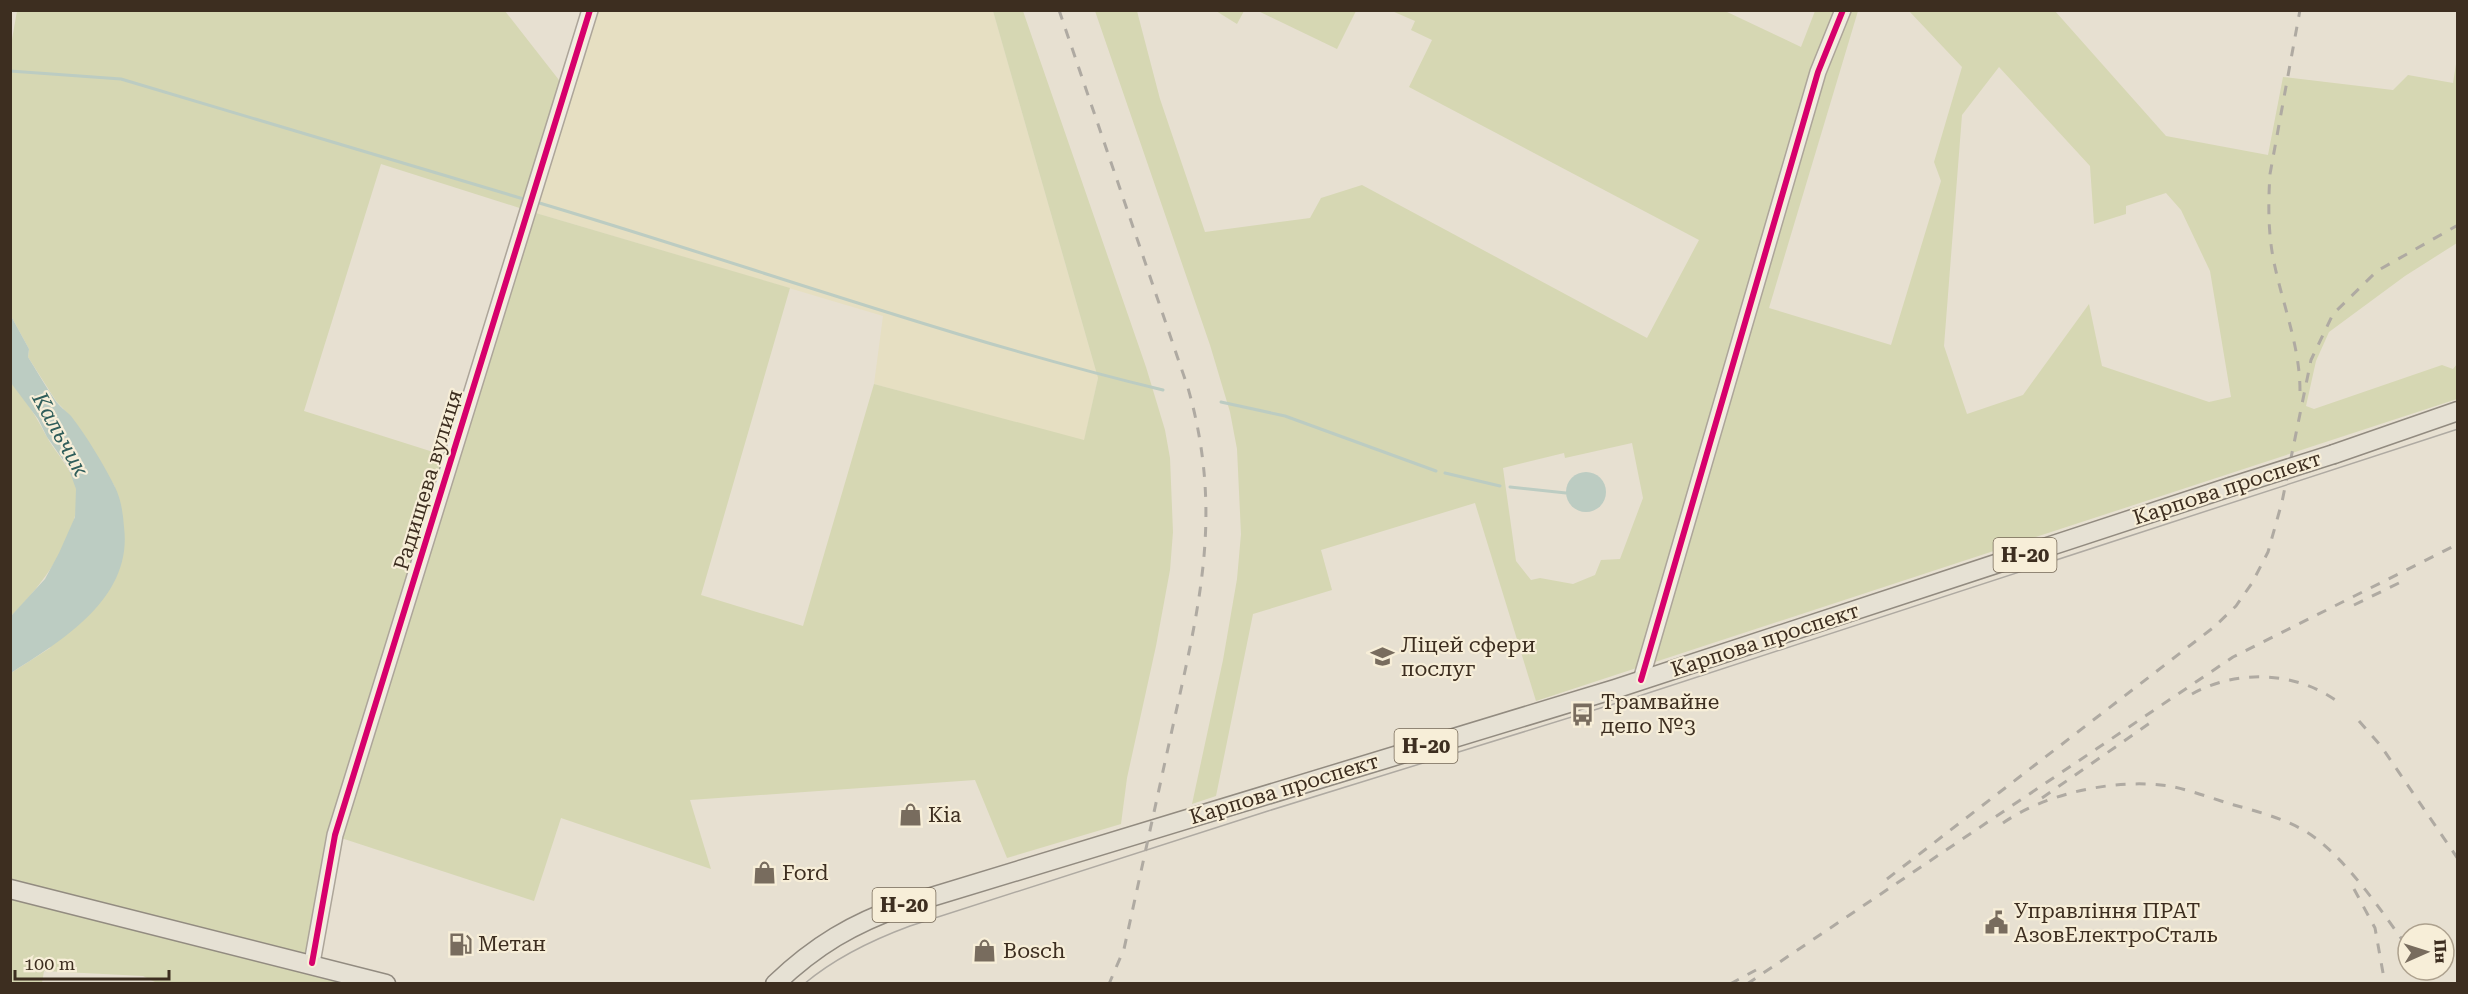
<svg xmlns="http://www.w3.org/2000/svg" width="2468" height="994" viewBox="0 0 2468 994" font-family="'Roboto Serif',serif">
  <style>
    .farmland { fill: #e6dfc2 }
    .green { fill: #d6d7b3; fill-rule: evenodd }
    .water { fill: #bcccc2 }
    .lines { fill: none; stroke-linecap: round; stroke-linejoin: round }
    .stream { stroke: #bcccc2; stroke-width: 3 }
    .minor-casing { stroke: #ada599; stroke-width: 18 }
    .major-casing { stroke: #928b80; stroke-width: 21 }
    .minor { stroke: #efebe3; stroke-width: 15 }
    .major { stroke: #e6e1d4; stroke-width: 18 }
    .tram { stroke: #afaaa2; stroke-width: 1.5 }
    .rail { stroke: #afaaa2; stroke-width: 3; stroke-dasharray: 10 10; stroke-linecap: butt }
    .major-bridge-casing { stroke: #928b80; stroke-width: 21; stroke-linecap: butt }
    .major-bridge { stroke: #e6e1d4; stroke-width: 18 }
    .cycleway-casing { stroke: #f7eed8; stroke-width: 10 }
    .cycleway { stroke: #d6006c; stroke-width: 6 }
    .labels { text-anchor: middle; stroke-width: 4.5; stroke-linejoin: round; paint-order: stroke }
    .shield { fill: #f7eed8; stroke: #756857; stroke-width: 1.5 }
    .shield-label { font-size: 20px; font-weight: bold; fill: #3d2e20 }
    .street-label { font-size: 21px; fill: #3d2e20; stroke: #f7eed8 }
    .poi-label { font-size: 21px; fill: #3d2e20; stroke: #f7eed8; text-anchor: start }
    .water-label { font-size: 22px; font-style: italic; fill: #2f5d5a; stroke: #f7eed8 }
  </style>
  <rect width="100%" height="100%" fill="#e7e0d1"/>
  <!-- farmland -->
  <polygon class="farmland" points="590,11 993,11 1098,378 1084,441 874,384 883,316 529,211"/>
  <!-- green -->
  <g class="green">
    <path d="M17 11H505L566 89 529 211 790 288 701 595 803 626 874 384 1084 440 1098 378 993 11H1023L1146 367 1165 430 1170 458 1173 532 1170 570 1156 646 1127 778 1121 824 1007 858 975 780 690 800 711 869 561 818 534 901 335 836 312 963 386 983 159 984 143 976 44 971 42 983H11V673L50 648 115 487 87 441 70 416 56 401 28 357 29 349 11 316 10 75 12 71 11 45ZM381 164 529 211 452 458 304 411Z"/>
    <path d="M1095 11H1137L1160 99 1205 232 1310 218 1321 198 1362 185 1647 338 1699 240 1409 87 1432 40 1411 30 1415 21 1392 11H1725L1801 47 1815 11H1858L1769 308 1891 345 1941 181 1934 162 1962 67 1909 11H2055L2166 136 2268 155 2283 77 2393 90 2408 75 2453 83 2457 58V243L2405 276 2329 332 2316 361 2306 406 2314 409 2442 365 2453 369 2457 364V399L1536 701 1475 503 1321 550 1332 590 1253 614 1216 796 1192 804 1223 660 1237 579 1241 534 1237 449 1230 412 1210 345ZM1999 67 2090 166 2094 224 2126 214V206L2166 193 2181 210 2210 271 2231 397 2209 402 2102 366 2089 304 2023 395 1967 414 1944 346 1962 115ZM1632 443 1643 498 1620 559 1601 560 1595 575 1573 584 1540 578 1531 580 1516 561 1503 468 1564 453 1565 458Z"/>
    <polygon points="1216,11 1244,11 1237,24"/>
    <polygon points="1258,11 1356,11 1337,49"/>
    <path d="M11 383C26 398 37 419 47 437 56 454 72 468 76 488 84 532 40 588 11 616Z"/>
  </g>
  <!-- water -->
  <g class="water">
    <path d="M11 316 29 349 28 357C37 371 45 386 55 400 59 406 66 411 71 416 87 437 103 463 115 487 121 499 123 513 124 527 133 598 63 640 11 673V616L45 579 59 553 75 517 76 489 68 467 47 437 38 419 11 383Z"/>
    <circle cx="1586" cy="492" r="20"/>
  </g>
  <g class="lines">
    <!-- stream -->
    <g class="stream">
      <polyline points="10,71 121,79 527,200"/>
      <path d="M536 202C745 264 951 339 1163 390"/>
      <polyline points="1221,402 1285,416 1436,471"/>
      <polyline points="1445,473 1500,486"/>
      <polyline points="1510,487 1566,493"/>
    </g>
    <defs>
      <g id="minor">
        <polyline points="1641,680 1818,72 1843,10"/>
        <polyline points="312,963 335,835 590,10"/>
      </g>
      <g id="major">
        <polyline points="2334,454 2458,411"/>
        <polyline points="10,889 386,984"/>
        <path d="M775 984C816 945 852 924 905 905L1615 689 2230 487"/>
      </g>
    </defs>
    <!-- minor casing -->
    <use href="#minor" class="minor-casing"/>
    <!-- major casing -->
    <use href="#major" class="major-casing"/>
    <!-- minor -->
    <use href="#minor" class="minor"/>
    <!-- major -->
    <use href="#major" class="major"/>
    <!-- tram -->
    <path class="tram" d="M804 984C836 957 872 940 910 926L1268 811 1633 698 2458 429"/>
    <!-- rail -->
    <g class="rail">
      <path d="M1059 10 1188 388C1224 514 1199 607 1172 730 1156 803 1140 876 1124 949L1109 984"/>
      <path d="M2300 391C2300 348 2284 308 2275 267 2268 237 2268 205 2270 174L2300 10"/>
      <polyline points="2354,605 2405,580"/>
      <path d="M2192 694C2237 669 2296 671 2338 702"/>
      <polyline points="2359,721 2381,746 2458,859"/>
      <polyline points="2042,798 2150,723"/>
      <path d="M2003 823C2046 793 2116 778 2169 786 2191 790 2213 799 2234 805 2263 813 2294 821 2318 840 2350 865 2384 914 2408 948"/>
      <polyline points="1887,879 2214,627 2236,606 2252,583 2268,552 2282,502 2311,360 2333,314 2377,271 2458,225"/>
      <polyline points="2354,889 2375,928 2385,984"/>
      <polyline points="2423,970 2432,984"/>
      <polyline points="1730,984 1756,970"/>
      <polyline points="1747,984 2233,657 2458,544"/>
    </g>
    <defs>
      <polyline id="major-bridge" points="2230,487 2334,454"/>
    </defs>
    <!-- major-bridge casing -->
    <use href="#major-bridge" class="major-bridge-casing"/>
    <!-- major-bridge -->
    <use href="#major-bridge" class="major-bridge"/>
    <defs>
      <g id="cycleway">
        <polyline points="1641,680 1818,72 1843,10"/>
        <polyline points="312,963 335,835 590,10"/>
      </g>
    </defs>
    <!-- cycleway casing -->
    <use href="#cycleway" class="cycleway-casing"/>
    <!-- cycleway -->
    <use href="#cycleway" class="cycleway"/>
  </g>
  <!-- icons -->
  <defs>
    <symbol id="university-bare" viewBox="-9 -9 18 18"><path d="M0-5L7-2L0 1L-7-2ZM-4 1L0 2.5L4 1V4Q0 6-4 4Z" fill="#786c5e" stroke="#f7eed8" stroke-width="2.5" paint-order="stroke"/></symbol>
    <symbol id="bus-bare" viewBox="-9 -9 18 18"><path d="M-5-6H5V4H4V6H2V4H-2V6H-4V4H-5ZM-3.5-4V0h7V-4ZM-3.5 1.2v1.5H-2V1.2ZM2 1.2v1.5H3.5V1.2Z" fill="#786c5e" stroke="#f7eed8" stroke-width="2.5" paint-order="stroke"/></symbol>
    <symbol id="shop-bare" viewBox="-9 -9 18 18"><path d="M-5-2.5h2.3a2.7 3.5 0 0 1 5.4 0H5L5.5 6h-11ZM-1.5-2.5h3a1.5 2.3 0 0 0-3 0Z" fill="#786c5e" stroke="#f7eed8" stroke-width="2.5" paint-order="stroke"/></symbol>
    <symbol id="civic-bare" viewBox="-9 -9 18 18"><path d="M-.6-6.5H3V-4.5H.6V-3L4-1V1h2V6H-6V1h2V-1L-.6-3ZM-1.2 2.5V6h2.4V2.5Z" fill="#786c5e" stroke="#f7eed8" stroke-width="2.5" paint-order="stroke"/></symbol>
    <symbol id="fuel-bare" viewBox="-9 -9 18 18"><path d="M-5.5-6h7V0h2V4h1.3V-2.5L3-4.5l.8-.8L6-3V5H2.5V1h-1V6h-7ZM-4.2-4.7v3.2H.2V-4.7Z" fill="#786c5e" stroke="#f7eed8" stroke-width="2.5" paint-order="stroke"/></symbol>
  </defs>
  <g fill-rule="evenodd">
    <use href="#university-bare" x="1366" y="640" width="33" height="33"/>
    <use href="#bus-bare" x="1566" y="698" width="33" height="33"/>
    <use href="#shop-bare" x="894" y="798" width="33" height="33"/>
    <use href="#shop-bare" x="748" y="856" width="33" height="33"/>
    <use href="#civic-bare" x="1980" y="906" width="33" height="33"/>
    <use href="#fuel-bare" x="444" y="928" width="33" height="33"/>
    <use href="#shop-bare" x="968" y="934" width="33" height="33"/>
  </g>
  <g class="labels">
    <!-- shield labels -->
    <g class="shield">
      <rect x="1993.5" y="538" width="63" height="34" rx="4.5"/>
      <rect x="1394.5" y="729" width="63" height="34" rx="4.5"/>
      <rect x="872.5" y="888" width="63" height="34" rx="4.5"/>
    </g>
    <g class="shield-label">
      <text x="2025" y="562">Н-20</text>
      <text x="1426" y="753">Н-20</text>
      <text x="904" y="912">Н-20</text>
    </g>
    <!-- street labels -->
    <g class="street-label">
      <text transform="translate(428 480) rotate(-73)" y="7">Радищева вулиця</text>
      <text transform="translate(2227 488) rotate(-18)" y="7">Карпова проспект</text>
      <text transform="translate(1765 640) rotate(-18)" y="7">Карпова проспект</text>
      <text transform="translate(1284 789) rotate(-17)" y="7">Карпова проспект</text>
    </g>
    <!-- poi labels -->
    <g class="poi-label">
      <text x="1401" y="652">Ліцей сфери<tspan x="1401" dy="24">послуг</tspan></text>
      <text x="1601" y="709">Трамвайне<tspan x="1601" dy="24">депо №3</tspan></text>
      <text x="928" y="822">Kia</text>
      <text x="782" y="880">Ford</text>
      <text x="2014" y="918">Управління ПРАТ<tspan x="2014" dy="24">АзовЕлектроСталь</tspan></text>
      <text x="478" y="951">Метан</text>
      <text x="1003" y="958">Bosch</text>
    </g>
    <!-- water labels -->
    <g class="water-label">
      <text transform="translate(61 434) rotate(61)" y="8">Кальчик</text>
    </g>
  </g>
  <!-- border -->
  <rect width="2468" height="994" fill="none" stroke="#3d2e20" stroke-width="24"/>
  <!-- north arrow -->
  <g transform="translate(2426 952) rotate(87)"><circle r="28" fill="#f7eed8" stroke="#ada18e" stroke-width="1.5"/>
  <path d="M0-4.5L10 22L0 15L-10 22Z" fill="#786c5e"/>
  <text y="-9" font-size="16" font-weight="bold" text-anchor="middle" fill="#3d2e20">Пн</text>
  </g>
  <!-- scale -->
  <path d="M15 970v9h154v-9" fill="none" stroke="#3d2e20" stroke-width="3"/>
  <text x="24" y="970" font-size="18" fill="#3d2e20" stroke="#f7eed8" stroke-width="4.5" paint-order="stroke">100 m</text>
</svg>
